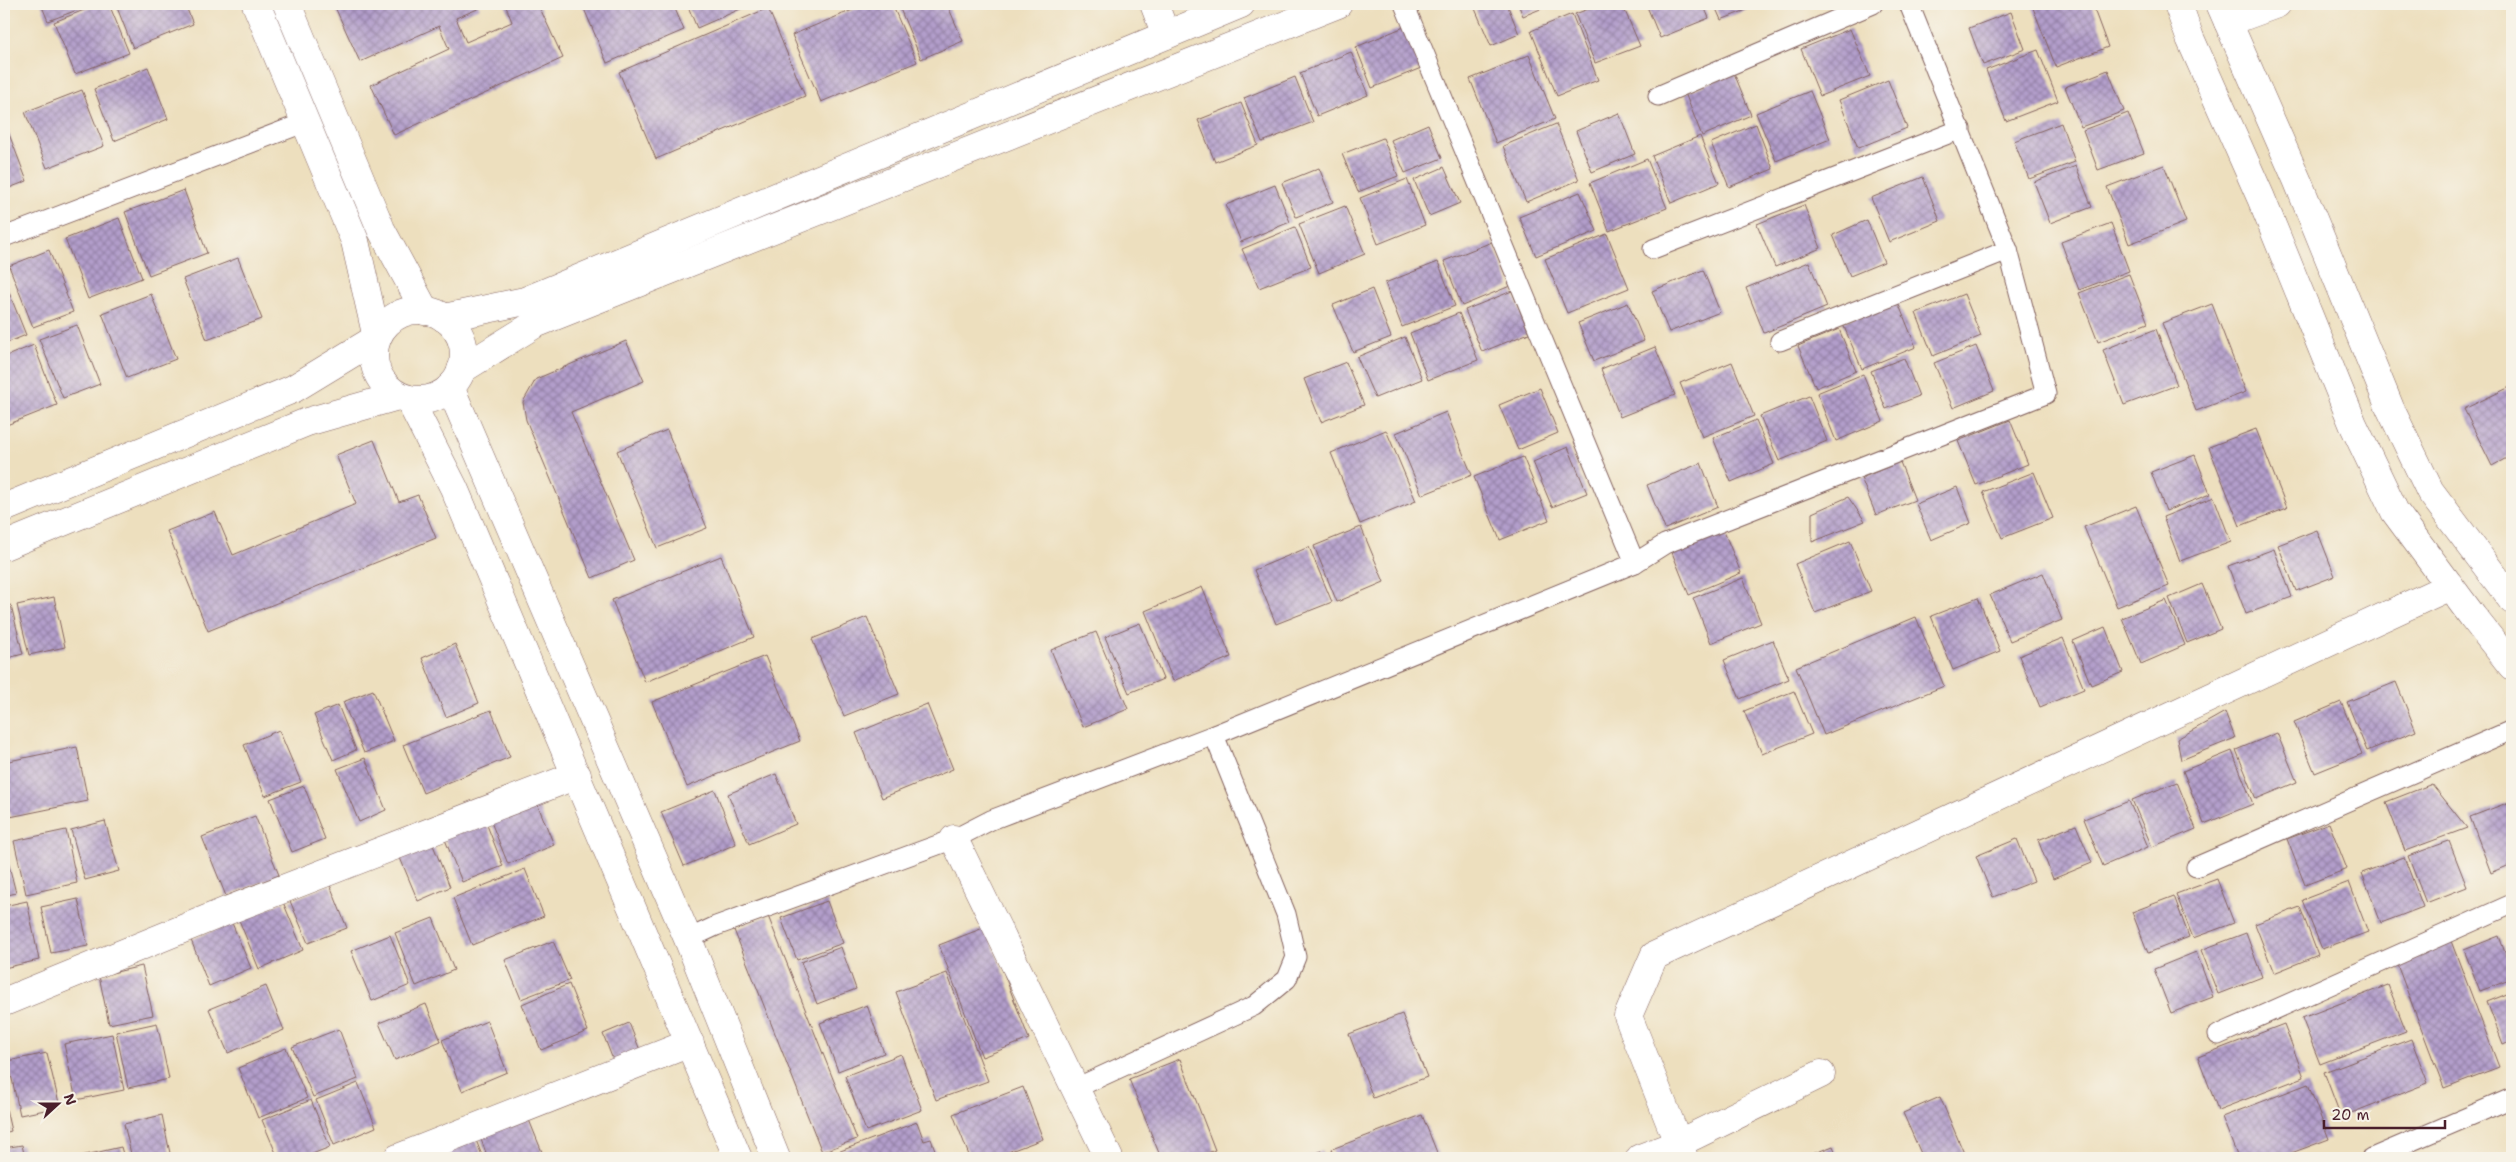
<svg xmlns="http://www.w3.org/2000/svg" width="2516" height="1162" viewBox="0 0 2516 1162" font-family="'Shantell Sans',sans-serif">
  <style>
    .building { fill: url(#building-cross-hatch) }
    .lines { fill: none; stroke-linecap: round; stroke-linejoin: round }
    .service-casing { stroke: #83625e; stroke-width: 21 }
    .minor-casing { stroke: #83625e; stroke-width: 29 }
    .tertiary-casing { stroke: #83625e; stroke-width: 29 }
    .secondary-casing { stroke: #83625e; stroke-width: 29 }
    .service { stroke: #fff; stroke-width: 19 }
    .minor { stroke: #fff; stroke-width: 28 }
    .tertiary { stroke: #fff; stroke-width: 28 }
    .secondary { stroke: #fff; stroke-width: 28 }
  </style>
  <defs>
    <pattern id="building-cross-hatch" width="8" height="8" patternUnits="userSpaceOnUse" patternTransform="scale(1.25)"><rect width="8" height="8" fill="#b29ecb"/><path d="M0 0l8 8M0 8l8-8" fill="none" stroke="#9380a5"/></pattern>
  </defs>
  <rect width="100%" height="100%" fill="#f7f3e8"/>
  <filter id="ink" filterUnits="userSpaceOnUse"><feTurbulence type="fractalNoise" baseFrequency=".02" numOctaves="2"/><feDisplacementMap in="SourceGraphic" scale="10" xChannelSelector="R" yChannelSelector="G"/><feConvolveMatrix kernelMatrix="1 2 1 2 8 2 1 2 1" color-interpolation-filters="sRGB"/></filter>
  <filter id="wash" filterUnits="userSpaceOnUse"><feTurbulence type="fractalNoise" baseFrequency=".0096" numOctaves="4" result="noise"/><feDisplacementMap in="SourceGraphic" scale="20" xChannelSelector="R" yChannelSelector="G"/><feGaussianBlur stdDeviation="1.12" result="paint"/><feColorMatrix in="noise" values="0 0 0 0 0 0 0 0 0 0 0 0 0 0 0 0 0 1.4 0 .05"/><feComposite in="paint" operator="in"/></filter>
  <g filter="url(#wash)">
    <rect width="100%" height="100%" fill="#eddfbe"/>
    <g id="blocks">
      <!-- building -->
      <g class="building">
        <polygon points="41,4 93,4 48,21"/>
        <polygon points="99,4 109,4 129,53 75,74 54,22"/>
        <polygon points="185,4 193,24 133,48 116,5"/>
        <polygon points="337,4 478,4 480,8 456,18 466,42 512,22 505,4 538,4 563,58 394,135 371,85 449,49 439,26 360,62 334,5"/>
        <polygon points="582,4 673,4 684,30 607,63"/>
        <polygon points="687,4 752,4 697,28"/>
        <polygon points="867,4 892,4 917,62 821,102 792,35"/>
        <polygon points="898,4 947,4 963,41 921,59"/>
        <polygon points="1473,4 1507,4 1519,34 1491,46"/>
        <polygon points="1518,4 1553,4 1523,16"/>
        <polygon points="1602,4 1622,4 1640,46 1595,63 1575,14"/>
        <polygon points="1646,4 1703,4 1709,18 1660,38"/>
        <polygon points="1714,4 1761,4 1721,20"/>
        <polygon points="2045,4 2092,4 2108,47 2056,67 2033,8"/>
        <polygon points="768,8 805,96 656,159 619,72"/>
        <polygon points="2011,12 2025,49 1983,65 1969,28"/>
        <polygon points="1572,14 1598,80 1557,96 1531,31"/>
        <polygon points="1404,27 1421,68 1372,88 1356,47"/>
        <polygon points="1850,29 1870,76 1820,96 1801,49"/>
        <polygon points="2038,50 2058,101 2006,121 1986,70"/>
        <polygon points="1351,52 1368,95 1317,116 1300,73"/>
        <polygon points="1529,55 1555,119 1496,143 1470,79"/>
        <polygon points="148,67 168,119 114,141 94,89"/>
        <polygon points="2108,70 2124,111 2081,127 2065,87"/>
        <polygon points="1734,73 1751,115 1702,136 1685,93"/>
        <polygon points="1295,77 1313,122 1262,142 1244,98"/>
        <polygon points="1888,80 1907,128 1858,148 1839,100"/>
        <polygon points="82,90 104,146 47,168 25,112"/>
        <polygon points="1810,91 1830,139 1776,161 1756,113"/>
        <polygon points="1241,103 1258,145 1215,162 1198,120"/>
        <polygon points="1619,113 1635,154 1592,172 1576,131"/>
        <polygon points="2128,113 2144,153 2098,170 2083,130"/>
        <polygon points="4,121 27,181 4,190"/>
        <polygon points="2061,123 2075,162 2029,179 2014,141"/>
        <polygon points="1428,124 1442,158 1405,173 1391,140"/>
        <polygon points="1556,124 1579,180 1526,202 1503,146"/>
        <polygon points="1756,124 1773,169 1729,187 1711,143"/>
        <polygon points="1700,136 1719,183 1671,203 1652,156"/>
        <polygon points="1383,138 1398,176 1358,192 1342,154"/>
        <polygon points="1647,159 1667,208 1609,231 1590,183"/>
        <polygon points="2164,165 2186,222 2129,244 2107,187"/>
        <polygon points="2076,166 2092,207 2050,223 2034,182"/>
        <polygon points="1444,167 1460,203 1429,216 1414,180"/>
        <polygon points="1319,168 1333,202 1296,217 1282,183"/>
        <polygon points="1923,177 1940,221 1889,242 1871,198"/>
        <polygon points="1407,179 1425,225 1378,244 1360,198"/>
        <polygon points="1275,185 1290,222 1241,242 1226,205"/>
        <polygon points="184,190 207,253 149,275 125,212"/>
        <polygon points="1580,192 1597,231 1536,256 1519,217"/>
        <polygon points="1804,205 1821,248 1775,267 1757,224"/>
        <polygon points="1345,206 1365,254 1319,273 1299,224"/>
        <polygon points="119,218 142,278 88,299 65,239"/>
        <polygon points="1867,220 1884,262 1850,276 1833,235"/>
        <polygon points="2111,223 2129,271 2079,290 2061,242"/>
        <polygon points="1295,227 1311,267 1259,288 1242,249"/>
        <polygon points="1607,234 1629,288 1567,313 1545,259"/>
        <polygon points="1492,242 1510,286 1462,306 1444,261"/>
        <polygon points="49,250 73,312 33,327 9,266"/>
        <polygon points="238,258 262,319 207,340 183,279"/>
        <polygon points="1438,262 1455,306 1402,327 1385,283"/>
        <polygon points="1809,262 1827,307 1764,333 1746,288"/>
        <polygon points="1703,270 1720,312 1669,332 1652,291"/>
        <polygon points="2129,274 2148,323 2098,342 2079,293"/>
        <polygon points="4,280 26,335 4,344"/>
        <polygon points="1372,289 1391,337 1353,352 1333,305"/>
        <polygon points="1512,291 1529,333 1482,352 1465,310"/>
        <polygon points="151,294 176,359 127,378 102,313"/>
        <polygon points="1964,294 1981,336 1933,356 1916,313"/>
        <polygon points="1897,300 1916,347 1862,369 1842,322"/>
        <polygon points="1628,303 1644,341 1594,361 1578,323"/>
        <polygon points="2212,304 2246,392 2196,411 2162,323"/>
        <polygon points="1459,313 1478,360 1428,380 1410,333"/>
        <polygon points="77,325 100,384 63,398 39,339"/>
        <polygon points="1839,329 1856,371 1816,388 1798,346"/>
        <polygon points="2156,329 2177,385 2124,405 2103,350"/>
        <polygon points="1405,337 1422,379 1375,398 1357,357"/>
        <polygon points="626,341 644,381 571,412 634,560 592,578 526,420 523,402 536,379"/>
        <polygon points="34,345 57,405 4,426 4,357"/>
        <polygon points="1976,346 1994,391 1953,408 1934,363"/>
        <polygon points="1655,347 1675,395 1620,417 1601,369"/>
        <polygon points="1904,358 1919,396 1886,409 1871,371"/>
        <polygon points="1346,362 1364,405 1321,422 1304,379"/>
        <polygon points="1732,362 1754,416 1702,437 1680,383"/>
        <polygon points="1863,374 1883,421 1836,441 1817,393"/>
        <polygon points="2512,386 2512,455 2492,466 2464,409"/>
        <polygon points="1540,388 1558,433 1518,450 1499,405"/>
        <polygon points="1809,396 1827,441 1779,461 1760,416"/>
        <polygon points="1446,412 1472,475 1422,495 1396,433"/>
        <polygon points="1756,420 1774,464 1731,482 1713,438"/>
        <polygon points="2010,420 2028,464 1976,485 1958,441"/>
        <polygon points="2256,429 2287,508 2240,526 2209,447"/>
        <polygon points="667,430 707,528 657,548 617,451"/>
        <polygon points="1386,430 1416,501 1360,524 1331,453"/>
        <polygon points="374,440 399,502 418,495 436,538 208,631 167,531 215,512 233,555 356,504 336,455"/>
        <polygon points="1568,447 1587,493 1552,507 1533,462"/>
        <polygon points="2195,455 2210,494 2166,511 2151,472"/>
        <polygon points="1523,457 1549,520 1500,540 1474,477"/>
        <polygon points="1900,462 1915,500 1876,515 1861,478"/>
        <polygon points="1701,463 1718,507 1665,529 1647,485"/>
        <polygon points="2034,472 2053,518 2002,538 1983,492"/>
        <polygon points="1957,487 1971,523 1931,540 1916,504"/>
        <polygon points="1848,497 1865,521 1812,542 1812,513"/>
        <polygon points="2214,497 2231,542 2180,561 2163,517"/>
        <polygon points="2136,506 2169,586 2117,607 2084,527"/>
        <polygon points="1361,527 1384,582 1337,602 1314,546"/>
        <polygon points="1723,529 1741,573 1689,595 1671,550"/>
        <polygon points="2317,530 2335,576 2296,591 2278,545"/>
        <polygon points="1850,541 1871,591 1815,613 1795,564"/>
        <polygon points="1309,547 1332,602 1276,624 1254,570"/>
        <polygon points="2274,549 2292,597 2246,614 2228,566"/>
        <polygon points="721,556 754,637 645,682 612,600"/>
        <polygon points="2043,573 2062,620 2010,641 1990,595"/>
        <polygon points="1743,578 1761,623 1711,643 1693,598"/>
        <polygon points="2202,584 2221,629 2187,643 2169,598"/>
        <polygon points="1202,587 1231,657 1173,681 1145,611"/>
        <polygon points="54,597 65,647 29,655 17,605"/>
        <polygon points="1978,598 2000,651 1953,670 1931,616"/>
        <polygon points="2166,600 2185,645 2141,664 2122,618"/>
        <polygon points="11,605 23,654 4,659 4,607"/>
        <polygon points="867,617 899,694 844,716 812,639"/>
        <polygon points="1916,617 1944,686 1824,735 1796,667"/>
        <polygon points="1140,623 1163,679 1129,693 1105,637"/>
        <polygon points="2105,627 2123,672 2091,685 2073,641"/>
        <polygon points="1096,632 1128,709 1083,727 1051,650"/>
        <polygon points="2063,638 2084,689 2040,707 2019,656"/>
        <polygon points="1773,640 1789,679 1740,699 1724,660"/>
        <polygon points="455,644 479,703 446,717 422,658"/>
        <polygon points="765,656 800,741 687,787 652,702"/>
        <polygon points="2396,682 2416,731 2367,751 2347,702"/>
        <polygon points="373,690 394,741 364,753 343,702"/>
        <polygon points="1794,691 1812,734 1762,754 1744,711"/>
        <polygon points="2341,702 2362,754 2315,773 2294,722"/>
        <polygon points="927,704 953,769 882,798 856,733"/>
        <polygon points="338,705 356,750 333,760 314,715"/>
        <polygon points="491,710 510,757 423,793 403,745"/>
        <polygon points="2225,712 2235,738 2181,760 2177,739"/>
        <polygon points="279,730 301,782 265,796 244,745"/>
        <polygon points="2277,733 2297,782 2256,799 2236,750"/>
        <polygon points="77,747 88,801 10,817 4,789 4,762"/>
        <polygon points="2232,751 2253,804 2204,824 2183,771"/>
        <polygon points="365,758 386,810 359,822 337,769"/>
        <polygon points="776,774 796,824 749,844 728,794"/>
        <polygon points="2177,782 2196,829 2152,847 2132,800"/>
        <polygon points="2432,784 2467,828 2405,851 2386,802"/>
        <polygon points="304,786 325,839 292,852 270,799"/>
        <polygon points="715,790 736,844 684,866 661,812"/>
        <polygon points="535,798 554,845 508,864 489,817"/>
        <polygon points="2129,801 2148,847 2103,866 2084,819"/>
        <polygon points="2512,801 2512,864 2491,873 2470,817"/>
        <polygon points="255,816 279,875 226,896 202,837"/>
        <polygon points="485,820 503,866 462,882 444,837"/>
        <polygon points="105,821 119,871 85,880 71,830"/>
        <polygon points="2329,823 2347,869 2305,885 2287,839"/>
        <polygon points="2076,825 2092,863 2053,879 2038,840"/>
        <polygon points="66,830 77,883 26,894 14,841"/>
        <polygon points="2017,839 2034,881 1993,897 1976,856"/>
        <polygon points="431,840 450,887 418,901 398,853"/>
        <polygon points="2449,841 2467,887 2426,903 2408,856"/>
        <polygon points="4,846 16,893 4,896"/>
        <polygon points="2404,857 2423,907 2381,923 2362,873"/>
        <polygon points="525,869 544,916 472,945 453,898"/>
        <polygon points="2217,879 2234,923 2193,938 2176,894"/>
        <polygon points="2349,882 2368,932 2322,949 2302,900"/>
        <polygon points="330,885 347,928 308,943 290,901"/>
        <polygon points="2174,896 2189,937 2148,953 2132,912"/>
        <polygon points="78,899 88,946 51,953 41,907"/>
        <polygon points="27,901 39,960 4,968 4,906"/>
        <polygon points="827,901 843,943 797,960 781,918"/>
        <polygon points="283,902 303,950 259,969 239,920"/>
        <polygon points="2300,907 2318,955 2274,973 2255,924"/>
        <polygon points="768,916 857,1139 822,1152 734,930"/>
        <polygon points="433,918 454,970 416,986 395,933"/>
        <polygon points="232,923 251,968 209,986 191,940"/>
        <polygon points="986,927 1029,1039 982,1057 939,945"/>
        <polygon points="2246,933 2262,977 2218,994 2201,950"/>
        <polygon points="390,935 410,985 372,1001 351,951"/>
        <polygon points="2499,936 2512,972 2512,979 2480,991 2464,950"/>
        <polygon points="553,941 570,980 521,999 505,960"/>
        <polygon points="2451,941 2499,1067 2444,1088 2396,962"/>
        <polygon points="841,947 856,989 817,1004 801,962"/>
        <polygon points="2196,952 2213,997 2171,1013 2154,969"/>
        <polygon points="142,966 153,1015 109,1024 99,976"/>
        <polygon points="947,973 988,1081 936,1100 896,992"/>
        <polygon points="569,984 588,1031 541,1050 522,1004"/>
        <polygon points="2388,985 2406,1031 2320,1064 2302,1018"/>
        <polygon points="266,986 284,1030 228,1053 209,1009"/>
        <polygon points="2512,992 2512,1040 2503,1044 2487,1002"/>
        <polygon points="426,1004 441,1041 395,1060 379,1023"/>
        <polygon points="867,1005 884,1053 838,1071 820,1023"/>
        <polygon points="1402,1014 1427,1077 1373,1098 1349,1034"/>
        <polygon points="487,1021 507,1072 462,1091 442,1040"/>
        <polygon points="157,1023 169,1079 128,1088 116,1032"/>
        <polygon points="629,1023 642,1055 615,1065 603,1034"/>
        <polygon points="2284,1024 2304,1077 2218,1110 2198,1057"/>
        <polygon points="339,1029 358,1079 313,1097 292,1047"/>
        <polygon points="112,1034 124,1090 76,1100 64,1044"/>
        <polygon points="2411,1039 2428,1083 2341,1117 2324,1072"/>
        <polygon points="286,1048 307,1098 258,1118 238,1068"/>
        <polygon points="47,1053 60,1107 20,1115 8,1061"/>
        <polygon points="901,1054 922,1110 866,1131 845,1076"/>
        <polygon points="1180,1059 1215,1150 1195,1158 1161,1158 1129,1079"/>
        <polygon points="358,1083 376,1127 334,1145 316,1100"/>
        <polygon points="2308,1084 2329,1139 2278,1158 2238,1158 2222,1117"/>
        <polygon points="1023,1087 1043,1139 992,1158 970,1158 953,1114"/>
        <polygon points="1940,1097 1966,1158 1923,1158 1903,1113"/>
        <polygon points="4,1100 11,1131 4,1133"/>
        <polygon points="311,1100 330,1147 302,1158 278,1158 262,1120"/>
        <polygon points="525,1110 542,1152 527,1158 488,1158 477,1129"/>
        <polygon points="162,1115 171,1158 132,1158 124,1124"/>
        <polygon points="1422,1115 1438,1155 1431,1158 1335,1158 1332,1149"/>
        <polygon points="917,1122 924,1141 931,1139 938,1158 822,1158"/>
        <polygon points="474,1135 483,1158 433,1158"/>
        <polygon points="22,1145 25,1158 4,1158 4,1148"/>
        <polygon points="1833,1146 1838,1158 1802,1158"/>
        <polygon points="121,1147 124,1158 82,1158 81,1156"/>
        <polygon points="1322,1151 1325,1158 1302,1158"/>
      </g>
    </g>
  </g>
  <g filter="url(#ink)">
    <use href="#blocks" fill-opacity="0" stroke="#83625e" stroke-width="1"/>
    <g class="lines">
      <defs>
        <g id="service">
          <polyline points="1404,4 1635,563"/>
          <polyline points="1658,96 1873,4"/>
          <polyline points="4,237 306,122"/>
          <polyline points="1653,249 1961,129"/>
          <polyline points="1780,341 2008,250"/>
          <polyline points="2196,867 2512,730"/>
          <polyline points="688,939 716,926 954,839 991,820 1214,735 1635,563 1665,544 2046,394 2008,250 1909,4"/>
          <polyline points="2218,1035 2512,904"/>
          <polyline points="1076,1088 1254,1006 1287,979 1296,957 1286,914 1214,735"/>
          <polyline points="2372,1158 2512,1098"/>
        </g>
        <g id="minor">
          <polyline points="1154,4 1166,35"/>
          <polyline points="2228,22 2277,4"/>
          <polyline points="954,839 1109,1158"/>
          <polyline points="4,1002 229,910 577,775"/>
          <polyline points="398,1158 690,1043"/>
          <polyline points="1640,1158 1677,1144 1821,1074"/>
          <polyline points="1684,1158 1628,1016 1654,956 2450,586"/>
        </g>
        <g id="tertiary">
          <polyline points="287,4 381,229 425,311"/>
          <circle cx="419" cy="355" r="45"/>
          <polyline points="444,318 525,301 1241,4"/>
          <polyline points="461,370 535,324 1338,4"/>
          <polyline points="450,387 688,939 776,1158"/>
          <polyline points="409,399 454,488 738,1158"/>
          <polyline points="4,508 293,389 377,338 355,241 256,4"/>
          <polyline points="4,546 307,422 398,396"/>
        </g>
        <g id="secondary">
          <polyline points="2178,4 2190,38 2261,198 2353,424 2395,512 2473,617 2512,666"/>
          <polyline points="2220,4 2298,182 2390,408 2430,491 2512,600"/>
        </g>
      </defs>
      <!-- service casing -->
      <use href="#service" class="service-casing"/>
      <!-- minor casing -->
      <use href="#minor" class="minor-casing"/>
      <!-- tertiary casing -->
      <use href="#tertiary" class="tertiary-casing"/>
      <!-- secondary casing -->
      <use href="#secondary" class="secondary-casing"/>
      <!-- service -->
      <use href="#service" class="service"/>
      <!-- minor -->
      <use href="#minor" class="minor"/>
      <!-- tertiary -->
      <use href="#tertiary" class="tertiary"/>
      <!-- secondary -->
      <use href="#secondary" class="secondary"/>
    </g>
  </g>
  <!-- margin -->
  <rect width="2516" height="1162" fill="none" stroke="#f7f3e8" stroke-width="20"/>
  <!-- north arrow -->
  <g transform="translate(58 1104) rotate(69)" stroke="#f7f3e8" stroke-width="4" paint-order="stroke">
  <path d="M0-4L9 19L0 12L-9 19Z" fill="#4a1f2b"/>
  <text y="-8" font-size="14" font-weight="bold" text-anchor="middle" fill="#4a1f2b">N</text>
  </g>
  <!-- scale -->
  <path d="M2324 1120v8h121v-8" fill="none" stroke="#4a1f2b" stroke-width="2.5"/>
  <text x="2331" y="1120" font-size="15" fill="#4a1f2b" stroke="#f7f3e8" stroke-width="4" paint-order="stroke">20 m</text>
</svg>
